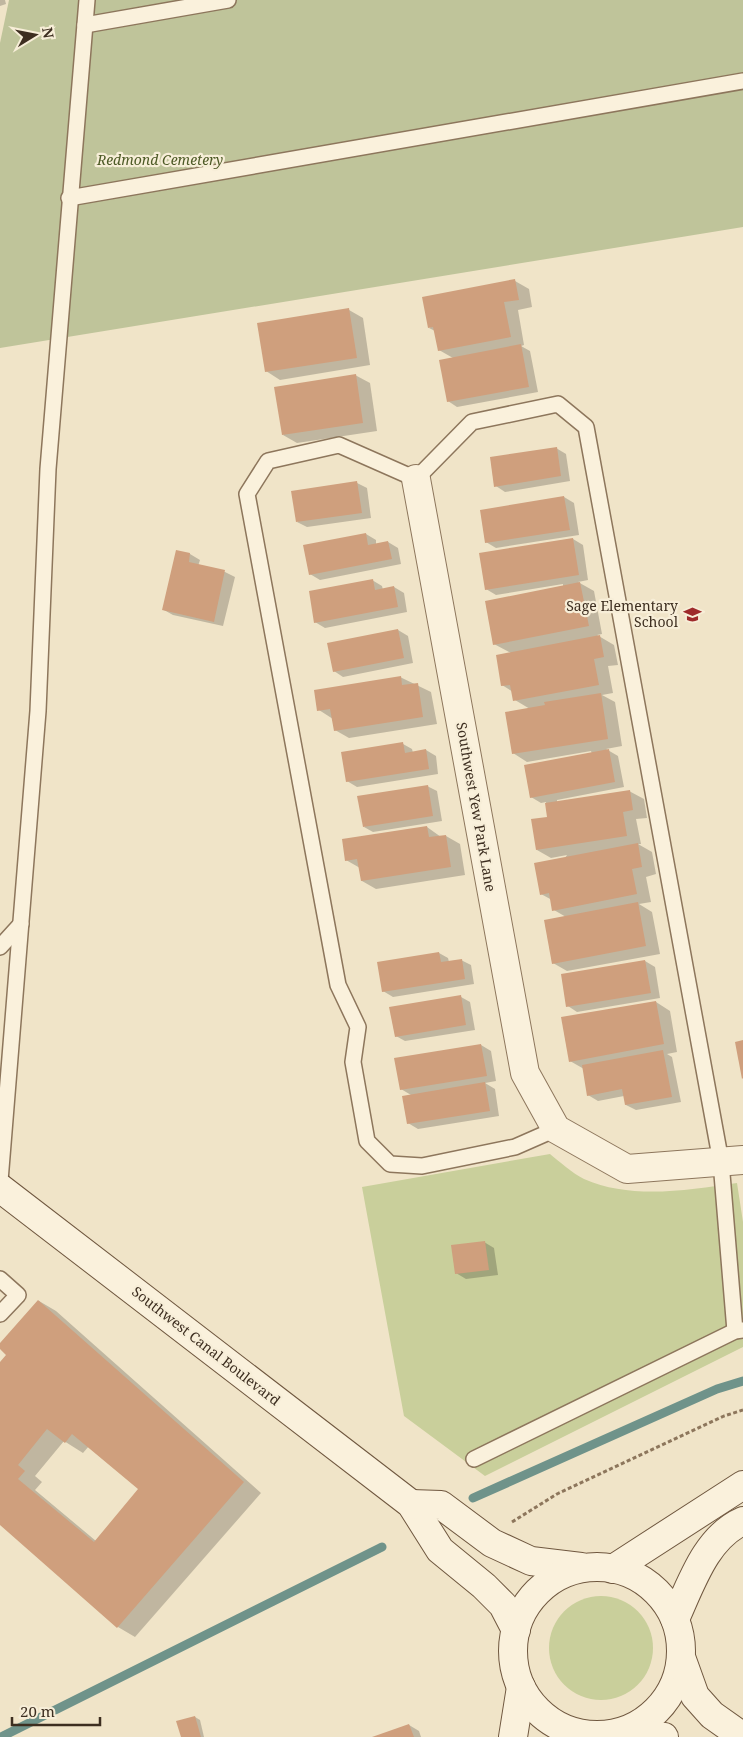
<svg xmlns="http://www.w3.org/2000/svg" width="743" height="1737" viewBox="0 0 743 1737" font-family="'Noto Serif',serif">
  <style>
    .green { fill: #c9cf9b }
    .cemetery { fill: #bfc49a }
    .shadow { fill: #0003; fill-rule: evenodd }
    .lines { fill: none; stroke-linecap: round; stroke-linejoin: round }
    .stream { stroke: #6f938a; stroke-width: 9 }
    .building { fill: #cf9f7d; fill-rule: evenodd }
    .service-casing { stroke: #8d765c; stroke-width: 18 }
    .minor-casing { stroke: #8d765c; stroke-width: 30 }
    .secondary-casing { stroke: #6f573f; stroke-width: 30 }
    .path { stroke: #8d765c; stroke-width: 3; stroke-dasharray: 4 2.5; stroke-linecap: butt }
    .service { stroke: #faf1dc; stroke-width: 15 }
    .minor { stroke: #faf1dc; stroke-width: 28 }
    .secondary { stroke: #faf1dc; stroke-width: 28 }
    .labels { text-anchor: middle; stroke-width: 4.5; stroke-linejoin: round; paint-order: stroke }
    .park-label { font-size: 14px; font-style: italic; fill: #4d5a26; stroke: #f7eed8 }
    .poi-label { font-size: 14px; fill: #3d2e20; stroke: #f7eed8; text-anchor: end }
    .street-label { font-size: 14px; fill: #3d2e20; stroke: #f7eed8 }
  </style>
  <rect width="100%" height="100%" fill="#f0e4c8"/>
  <!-- green -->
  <g class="green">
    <path d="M550 1154C560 1162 572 1173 584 1179 632 1200 687 1190 737 1183L743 1222V1347L485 1476 404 1416 362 1187Z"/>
    <circle cx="601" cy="1648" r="52"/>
  </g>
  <!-- cemetery -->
  <polygon class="cemetery" points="9,0 743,0 743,227 0,348 0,43"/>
  <!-- shadow -->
  <g class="shadow">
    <polygon points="0,0 5,0 6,4 0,6"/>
    <polygon points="515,281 529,289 532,307 518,310 524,345 521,346 530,351 538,392 457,407 448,401 453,358 439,350 435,331 429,328"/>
    <polygon points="349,310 363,318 370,365 280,380 266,371"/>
    <polygon points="355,375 370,383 377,431 297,443 283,435"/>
    <polygon points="556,448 566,454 570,481 505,492 496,486"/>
    <polygon points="357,483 367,488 371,518 307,527 297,522"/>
    <polygon points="564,497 574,503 579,535 496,548 486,542"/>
    <polygon points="366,534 376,540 376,545 388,542 398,548 401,564 320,580 310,574"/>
    <polygon points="573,539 583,545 588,580 578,582 594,591 602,634 597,635 614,645 618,665 608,666 613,693 602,695 615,702 622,746 606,749 618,756 624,787 557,800 557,802 629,791 644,799 647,818 636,819 641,844 638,844 652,852 656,874 646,877 651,902 639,904 652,912 660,954 567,971 553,963 566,917 554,910 552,900 541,894 567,855 551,858 537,850 548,818 546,802 541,803 531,797 592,754 591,751 527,762 513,753 530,709 515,700 513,692 502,685 511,653 494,644 563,587 563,584 496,595 486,589"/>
    <polygon points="177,551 190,554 200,560 198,566 225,572 235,577 223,626 173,615 164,610"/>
    <polygon points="372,580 382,586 383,590 394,587 404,593 407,612 325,628 315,622"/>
    <polygon points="398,630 408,636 413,663 343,677 334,671"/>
    <polygon points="400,677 431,692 437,724 349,738 335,730 333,719 319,710"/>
    <polygon points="403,744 412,749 413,753 426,750 436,756 438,774 357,787 347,781"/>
    <polygon points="427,786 437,791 442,821 373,832 364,827"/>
    <polygon points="427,827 441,837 446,836 460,844 465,875 376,889 362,881 360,868 346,860"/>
    <polygon points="439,953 448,958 449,962 461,960 471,965 474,984 393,997 383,991"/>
    <polygon points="645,961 655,967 660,998 577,1012 568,1006 562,975"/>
    <polygon points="461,997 470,1002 475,1030 405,1041 396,1036"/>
    <polygon points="656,1002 670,1011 677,1052 667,1054 672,1057 681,1102 636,1110 626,1105 624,1096 598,1101 588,1095 584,1069 570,1061"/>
    <polygon points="481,1045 491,1051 496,1081 485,1083 495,1089 499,1116 418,1129 408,1123 411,1095 401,1089"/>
    <polygon points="484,1242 494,1248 498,1275 466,1279 456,1273"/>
    <path d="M39 1301 56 1311 261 1493 135 1637 118 1627 0 1523V1363L8 1354 0 1345ZM64 1441 83 1453 89 1446 140 1489 96 1541 35 1490 42 1482 35 1476Z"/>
    <polygon points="195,1717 200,1720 204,1737 182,1737"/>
    <polygon points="409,1725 419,1731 421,1737 375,1737"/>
  </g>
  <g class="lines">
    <!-- stream -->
    <g class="stream">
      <polyline points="473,1498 717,1389 743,1381"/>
      <polyline points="1,1737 382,1547"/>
    </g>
  </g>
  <!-- building -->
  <g class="building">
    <polygon points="515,279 519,300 504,302 511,337 438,351 433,327 428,328 422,297"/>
    <polygon points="349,308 357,358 265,372 257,323"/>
    <polygon points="521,344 529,387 447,402 439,360"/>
    <polygon points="356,374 363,423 282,435 274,387"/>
    <polygon points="557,447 561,476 494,487 490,457"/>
    <polygon points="357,481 362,513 296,522 291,491"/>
    <polygon points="564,496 570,530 485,543 480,510"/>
    <polygon points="366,533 368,545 388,541 392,559 309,575 303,545"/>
    <polygon points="573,538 579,575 485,590 479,553"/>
    <polygon points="176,550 190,553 189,562 225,570 214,622 162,610"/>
    <polygon points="373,579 375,590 394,586 398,607 314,623 309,591"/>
    <polygon points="580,582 589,626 493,645 485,601"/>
    <polygon points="398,629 404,658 333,672 327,643"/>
    <polygon points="600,635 604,657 594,659 599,685 513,701 510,685 501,686 496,655"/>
    <polygon points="401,676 402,685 418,683 423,717 334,731 330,709 317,711 314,690"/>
    <polygon points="601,693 608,739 512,754 505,712 545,705 544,702"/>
    <polygon points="403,742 405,753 426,749 429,769 346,782 341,752"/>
    <polygon points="609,749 615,782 530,798 524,765"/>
    <polygon points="428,785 433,816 363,827 357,796"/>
    <polygon points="630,790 633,810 623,812 627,836 536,850 531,819 547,817 545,803"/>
    <polygon points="427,826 429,837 446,835 451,867 361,881 357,859 345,861 342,839"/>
    <polygon points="638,843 642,867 632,869 637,894 552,911 549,893 540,895 534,863"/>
    <polygon points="638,902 646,946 552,964 544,920"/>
    <polygon points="439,952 441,962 462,959 465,979 382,992 377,962"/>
    <polygon points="645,960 651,993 566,1007 561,974"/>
    <polygon points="461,995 466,1025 395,1037 389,1007"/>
    <polygon points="656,1001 664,1044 569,1062 561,1017"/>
    <polygon points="743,1040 743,1078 742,1079 735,1042"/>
    <polygon points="481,1044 487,1076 400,1090 394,1058"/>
    <polygon points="663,1050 672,1097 625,1105 622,1089 587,1096 582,1065"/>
    <polygon points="485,1082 490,1111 407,1124 402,1096"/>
    <polygon points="485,1241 489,1270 455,1274 451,1245"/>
    <path d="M38 1300 244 1482 117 1628 0 1525V1362L6 1355 0 1349V1343ZM47 1429 65 1443 72 1434 138 1489 94 1542 18 1479 25 1471 18 1465Z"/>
    <polygon points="195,1716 201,1737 181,1737 176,1721"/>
    <polygon points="409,1724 414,1737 372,1737"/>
  </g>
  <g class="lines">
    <defs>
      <g id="service">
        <polyline points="85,25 228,0"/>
        <polyline points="69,198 743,81"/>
        <polyline points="0,947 21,924"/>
        <polyline points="556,1129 515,1147 422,1166 390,1164 367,1141 353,1062 358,1027 338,985 247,494 268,461 339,445 416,479 472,422 558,404 586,427 721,1162 735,1331"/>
        <polyline points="0,1181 38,711 48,469 87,0"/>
        <polyline points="0,1279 18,1295 0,1314"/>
        <polyline points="474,1459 735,1331 743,1330"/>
      </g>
      <polyline id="minor" points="416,479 525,1073 556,1129 627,1169 743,1160"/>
      <g id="secondary">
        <polyline points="0,1188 411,1504 440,1550 484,1586 503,1605 516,1630"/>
        <polyline points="411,1504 441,1505 492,1543 531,1561 581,1567"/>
        <circle cx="597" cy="1651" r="84"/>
        <polyline points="613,1569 743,1485"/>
        <path d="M675 1619C691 1584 706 1537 743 1521"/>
        <polyline points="681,1657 695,1696 712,1715 743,1737"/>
        <polyline points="624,1732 664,1737"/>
        <polyline points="513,1737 521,1687"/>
      </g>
    </defs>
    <!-- service casing -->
    <use href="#service" class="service-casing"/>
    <!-- minor casing -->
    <use href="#minor" class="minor-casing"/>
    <!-- secondary casing -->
    <use href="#secondary" class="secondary-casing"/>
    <!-- path -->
    <polyline class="path" points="512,1522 557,1494 724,1416 743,1410"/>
    <!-- service -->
    <use href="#service" class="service"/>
    <!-- minor -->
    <use href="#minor" class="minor"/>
    <!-- secondary -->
    <use href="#secondary" class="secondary"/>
  </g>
  <!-- icons -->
  <defs>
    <symbol id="school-bare" viewBox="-9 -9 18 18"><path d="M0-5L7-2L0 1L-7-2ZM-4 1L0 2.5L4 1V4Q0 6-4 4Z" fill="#9e2a2b" stroke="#f7eed8" stroke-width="2.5" paint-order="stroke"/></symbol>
  </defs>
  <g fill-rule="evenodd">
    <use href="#school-bare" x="680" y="602" width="25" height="25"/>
  </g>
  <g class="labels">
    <!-- park labels -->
    <g class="park-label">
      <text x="160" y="165">Redmond Cemetery</text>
    </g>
    <!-- poi labels -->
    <g class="poi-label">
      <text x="678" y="611">Sage Elementary<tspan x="678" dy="16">School</tspan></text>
    </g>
    <!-- street labels -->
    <g class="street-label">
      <text transform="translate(476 807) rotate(80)" y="5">Southwest Yew Park Lane</text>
      <text transform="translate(206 1346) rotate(38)" y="5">Southwest Canal Boulevard</text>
    </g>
  </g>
  <!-- north arrow -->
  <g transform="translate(35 35) rotate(80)" stroke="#f7eed8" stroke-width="4" paint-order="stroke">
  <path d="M0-4L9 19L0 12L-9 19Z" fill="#3d2e20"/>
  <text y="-8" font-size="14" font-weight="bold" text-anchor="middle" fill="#3d2e20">N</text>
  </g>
  <!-- scale -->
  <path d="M12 1717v8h88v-8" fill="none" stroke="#3d2e20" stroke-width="2.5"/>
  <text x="20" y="1717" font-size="15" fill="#3d2e20" stroke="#f7eed8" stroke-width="4" paint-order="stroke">20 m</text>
</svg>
